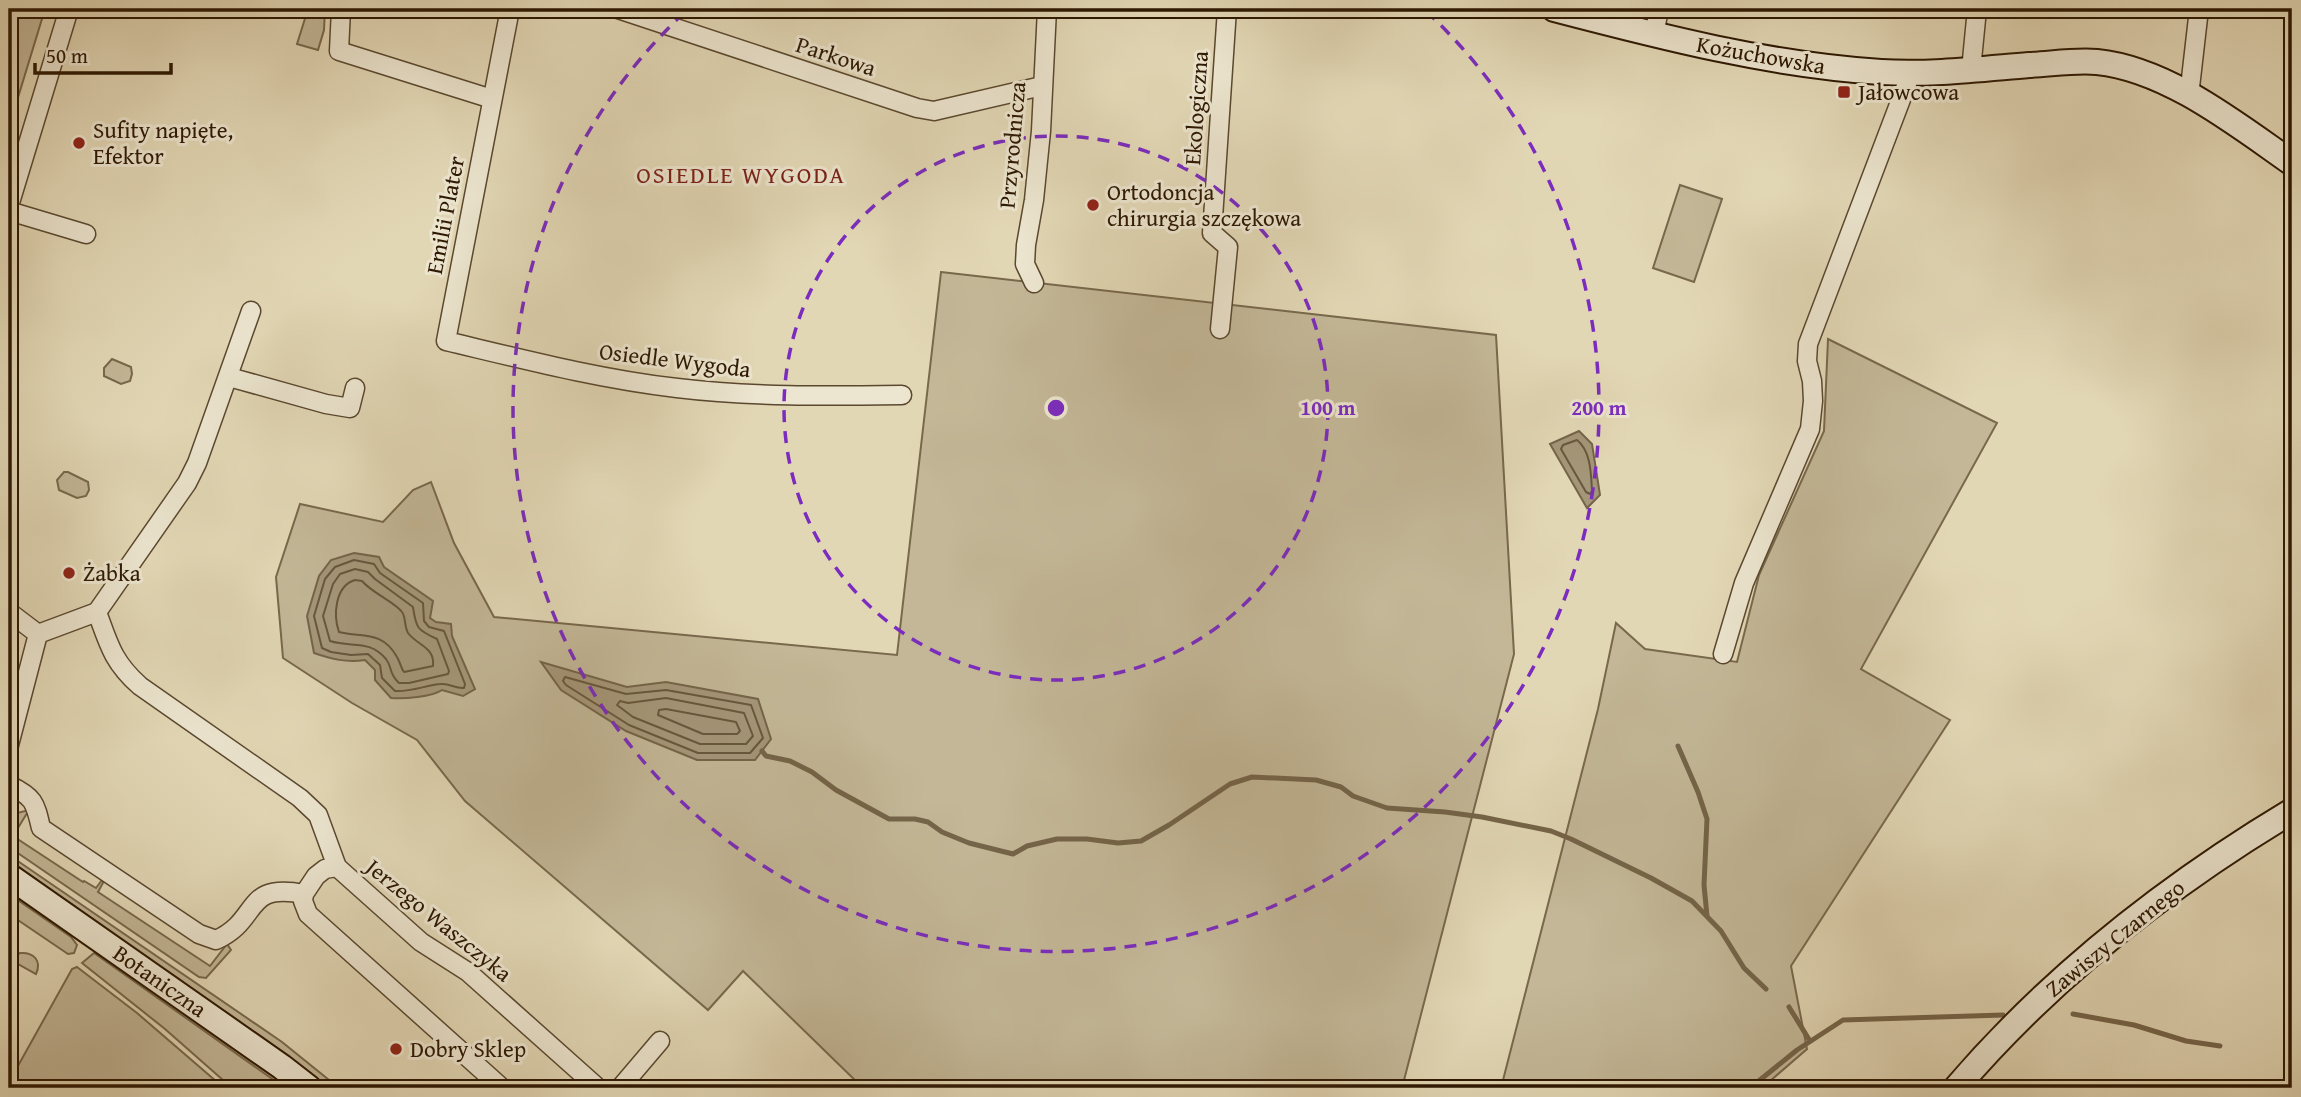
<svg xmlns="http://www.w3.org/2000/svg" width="2301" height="1097" viewBox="0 0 2301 1097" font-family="'Gentium Book Plus',serif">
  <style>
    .green { fill: #c3b797; stroke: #78684c; stroke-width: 2 }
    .water { fill: #a49678; stroke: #746449; stroke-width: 2 }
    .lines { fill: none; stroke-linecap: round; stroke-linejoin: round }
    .shore { stroke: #68573d; stroke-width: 2 }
    .stream { stroke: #746449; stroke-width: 5 }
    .street-casing { stroke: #5a482f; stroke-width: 21 }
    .secondary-casing { stroke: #2d1802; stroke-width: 28 }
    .street { stroke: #ece5cf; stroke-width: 18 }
    .secondary { stroke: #ece5cf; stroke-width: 24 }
    .ring { fill: none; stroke: #7b2cbf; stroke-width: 3.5; stroke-dasharray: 12 9 }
    .poi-dot { fill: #8f2418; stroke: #ece5cf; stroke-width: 2.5 }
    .labels { text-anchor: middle; stroke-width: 6; stroke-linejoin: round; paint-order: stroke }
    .street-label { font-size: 23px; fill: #2d1802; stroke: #ece5cf }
    .poi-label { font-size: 23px; fill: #2d1802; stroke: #ece5cf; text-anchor: start }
    .neighbourhood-label { font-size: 24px; letter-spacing: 2px; fill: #7a1f14; stroke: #ece5cf }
    .centre { fill: #7b2cbf; stroke: #ece5cf; stroke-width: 3.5 }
    .ring-label { font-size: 21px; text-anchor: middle; font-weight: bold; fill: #7b2cbf; stroke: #ece5cf; stroke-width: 6; stroke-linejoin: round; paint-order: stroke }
  </style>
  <rect width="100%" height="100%" fill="#e2d7b5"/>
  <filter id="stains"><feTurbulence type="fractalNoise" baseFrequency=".00286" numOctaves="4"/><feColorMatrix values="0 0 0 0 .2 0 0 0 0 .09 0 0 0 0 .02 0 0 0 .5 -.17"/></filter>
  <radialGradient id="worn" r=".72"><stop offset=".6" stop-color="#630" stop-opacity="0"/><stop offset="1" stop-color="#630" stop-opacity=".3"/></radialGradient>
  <!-- green -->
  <g class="green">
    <polygon points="9,9 45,9 9,127"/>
    <polygon points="308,9 325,9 324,30 318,50 297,44"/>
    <polygon points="1680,185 1722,199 1694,282 1653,268"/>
    <polygon points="941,272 1496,335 1514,654 1402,1088 863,1088 743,971 708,1010 465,801 417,740 352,703 283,658 276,577 300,504 383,522 413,490 431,482 454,543 494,617 897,655"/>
    <polygon points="1828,339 1997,423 1861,669 1950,720 1791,966 1807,1049 1762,1088 1501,1088 1598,709 1616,623 1645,649 1737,662 1759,575 1824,431"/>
    <polygon points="112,359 131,367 132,374 130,381 121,384 104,376 104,368"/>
    <polygon points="64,472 68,472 88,482 89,490 86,496 77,498 59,490 57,480"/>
    <polygon points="29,810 13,836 83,882 84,881 96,888 102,880 104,881 98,892 210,966 227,944 231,950 206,978 199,977 9,847 9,815"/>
    <polygon points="9,855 282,1042 334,1084 319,1084 9,864"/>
    <polygon points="9,894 71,937 77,945 74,953 68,954 9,914"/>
    <path d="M20 953C34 952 42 961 36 974L11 960Z"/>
    <polygon points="94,953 285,1088 232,1088 165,1029 82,963"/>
    <polygon points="77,967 137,1013 224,1088 9,1088 9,1082 72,969"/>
  </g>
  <!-- water -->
  <g class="water">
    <polygon points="1579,431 1592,444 1600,495 1587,508 1550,444"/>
    <path d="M354 553 379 557 384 567 433 601 430 618 436 622 451 624 452 636 475 689 463 696 442 690C432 697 404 699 391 698L375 680V670L365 660C347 663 331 659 314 653L307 616 319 576 331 560Z"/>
    <polygon points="541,662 627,687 666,682 758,699 771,739 755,760 697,760 626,731 561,690"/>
  </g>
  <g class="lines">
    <!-- shore -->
    <g class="shore">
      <path d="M1577 440C1591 451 1591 474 1592 491L1590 494 1586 492 1561 449 1563 445Z"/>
      <path d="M354 560 374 564 380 573 423 603 424 621 429 627 444 631 465 684 464 688C456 689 449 683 441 684 426 685 412 692 395 691L382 678 380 665 368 654 351 655 331 652 322 648 314 616 325 579 335 567Z"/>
      <path d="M355 569 368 572 375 579 413 607C416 628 417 630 437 639L449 671 448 674 409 683H399C388 673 393 668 386 659 369 639 352 648 330 641L323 616 333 584 340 574Z"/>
      <path d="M355 580 362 581C372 593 395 602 402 612 406 617 404 626 408 633 418 646 435 647 433 666L404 672C401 668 400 662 397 657 382 630 362 638 339 632 333 615 335 586 355 580Z"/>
      <polygon points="565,677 626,694 666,690 751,705 763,738 750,753 698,753 629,725 566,685 563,681"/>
      <polygon points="666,698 744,713 753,736 746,744 700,744 633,717 617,705 620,701 628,703"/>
      <polygon points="666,709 736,722 740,731 737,734 703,734 658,715 659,710"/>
    </g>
    <!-- stream -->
    <g class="stream">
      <polyline points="1678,746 1698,792 1707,819 1704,885 1707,916"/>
      <polyline points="762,751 766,756 790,761 812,772 836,790 889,819 915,819 928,822 942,832 969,843 1013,854 1027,846 1057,839 1087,839 1118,843 1141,841 1169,825 1230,784 1252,777 1316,780 1341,787 1353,796 1387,808 1445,812 1482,817 1551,831 1571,839 1651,878 1692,901 1721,931 1744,968 1766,989"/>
      <polyline points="1789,1007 1810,1041"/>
      <polyline points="2073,1014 2134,1025 2186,1041 2220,1046"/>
      <polyline points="1750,1088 1797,1050 1843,1020 2003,1015"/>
    </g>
    <defs>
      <g id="street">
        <polyline points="341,9 339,51 492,99"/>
        <path d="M510 9 446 341C522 359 599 379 677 388 752 397 826 396 902 395"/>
        <polyline points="618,9 917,108 934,111 1042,86"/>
        <polyline points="1654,35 1659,9"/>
        <polyline points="1971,70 1977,9"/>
        <polyline points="2189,96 2199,9"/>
        <polyline points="9,206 69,9"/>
        <polyline points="9,211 86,234"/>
        <polyline points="1034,283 1025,264 1026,245 1034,200 1041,131 1047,9"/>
        <polyline points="1220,329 1228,247 1212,233 1227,9"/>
        <polyline points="229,377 326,404 350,408 355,388"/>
        <polyline points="9,612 38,634"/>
        <path d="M97 612C109 645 113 662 140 686L300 798 318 815 337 867"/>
        <polyline points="38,634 97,612 187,483 197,463 251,311"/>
        <polyline points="1723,654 1744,583 1810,429 1813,401 1812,381 1807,361 1808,344 1911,73"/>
        <polyline points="9,745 38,634"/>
        <path d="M9 785C34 797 35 802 41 828L199 934 216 940C261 920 242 882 304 894"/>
        <polyline points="502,1088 308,914 303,901 304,894 316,876 325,869 337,867 421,942 468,972 598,1088"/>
        <polyline points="620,1088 660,1041"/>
      </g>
      <g id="secondary">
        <path d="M1554 9C1661 37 1770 65 1881 72 1930 75 1980 69 2029 65 2051 64 2075 60 2097 62 2167 69 2236 124 2292 163"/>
        <polyline points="9,876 282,1067 309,1088"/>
        <path d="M1956 1088C2051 977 2167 886 2292 811"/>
      </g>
    </defs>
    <!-- street casing -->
    <use href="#street" class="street-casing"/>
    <!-- secondary casing -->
    <use href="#secondary" class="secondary-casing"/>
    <!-- street -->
    <use href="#street" class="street"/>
    <!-- secondary -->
    <use href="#secondary" class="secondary"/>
  </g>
  <!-- distance rings -->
  <g class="ring">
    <circle cx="1056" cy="408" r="272"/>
    <path d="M1426 11A543 543 0 1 1 686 11"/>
  </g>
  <!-- markers -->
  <g class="poi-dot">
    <rect x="1837" y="85" width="14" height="14" rx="3.5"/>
    <circle cx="79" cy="143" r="7"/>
    <circle cx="1093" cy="205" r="7"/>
    <circle cx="69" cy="573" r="7"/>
    <circle cx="396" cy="1049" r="7"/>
  </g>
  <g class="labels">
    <!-- street labels -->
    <g class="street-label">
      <text transform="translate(1761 55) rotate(10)" y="8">Kożuchowska</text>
      <text transform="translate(836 56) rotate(18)" y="8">Parkowa</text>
      <text transform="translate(1196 108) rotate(-86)" y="8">Ekologiczna</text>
      <text transform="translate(1012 145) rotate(-85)" y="8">Przyrodnicza</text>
      <text transform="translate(445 215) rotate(-79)" y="8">Emilii Plater</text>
      <text transform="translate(675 360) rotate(7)" y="8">Osiedle Wygoda</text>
      <text transform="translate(439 920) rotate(39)" y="8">Jerzego Waszczyka</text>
      <text transform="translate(2115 938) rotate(-39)" y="8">Zawiszy Czarnego</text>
      <text transform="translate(160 981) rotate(35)" y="8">Botaniczna</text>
    </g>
    <!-- poi labels -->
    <g class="poi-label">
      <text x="1858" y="100">Jałowcowa</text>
      <text x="93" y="138">Sufity napięte,<tspan x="93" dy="26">Efektor</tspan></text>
      <text x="1107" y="200">Ortodoncja<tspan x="1107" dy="26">chirurgia szczękowa</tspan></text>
      <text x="83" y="581">Żabka</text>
      <text x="410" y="1057">Dobry Sklep</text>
    </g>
    <!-- neighbourhood labels -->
    <g class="neighbourhood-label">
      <text x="741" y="183">OSIEDLE WYGODA</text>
    </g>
  </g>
  <circle cx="1056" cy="408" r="10" class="centre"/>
  <g class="ring-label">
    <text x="1328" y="415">100 m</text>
    <text x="1599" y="415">200 m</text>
  </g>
  <!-- margin -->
  <rect width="2301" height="1097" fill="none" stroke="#e2d7b5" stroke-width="35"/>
  <rect x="10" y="10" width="2280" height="1076" fill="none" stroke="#2d1802" stroke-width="3.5"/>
  <rect x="18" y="18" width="2266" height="1062" fill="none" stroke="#2d1802" stroke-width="2"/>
  <!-- scale -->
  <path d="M35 63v10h136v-10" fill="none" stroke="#2d1802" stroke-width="3.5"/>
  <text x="46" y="63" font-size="21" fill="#2d1802" stroke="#ece5cf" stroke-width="5" paint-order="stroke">50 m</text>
  <rect width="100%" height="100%" filter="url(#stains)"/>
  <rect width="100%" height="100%" fill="url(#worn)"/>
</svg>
